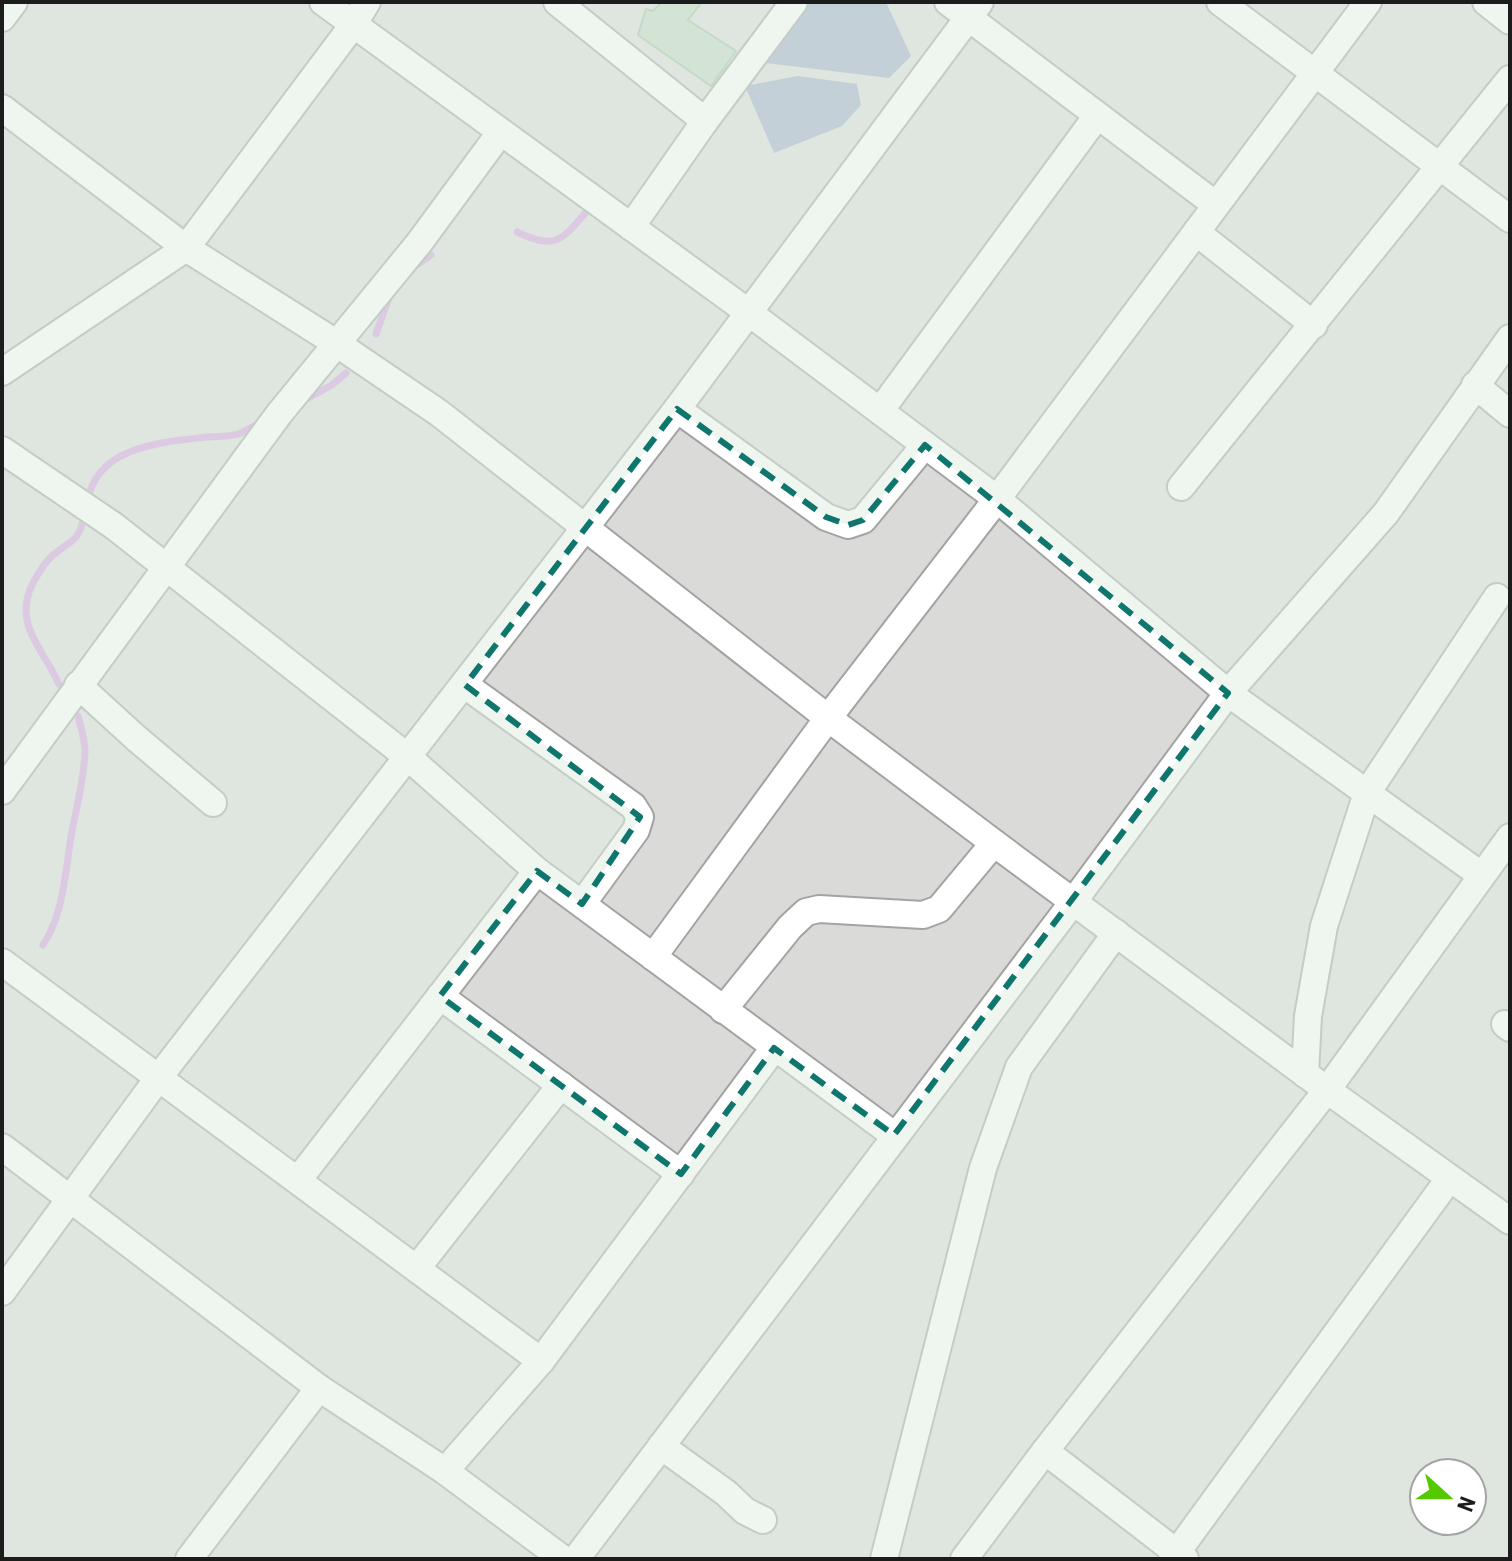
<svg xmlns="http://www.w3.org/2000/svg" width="1512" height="1561" viewBox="0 0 1512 1561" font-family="'Roboto Condensed',sans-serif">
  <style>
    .residential { fill: #dadbd9; fill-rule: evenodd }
    .cemetery { fill: #a1acc9 }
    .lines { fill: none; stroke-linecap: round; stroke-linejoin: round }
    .stream { stroke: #d39ee0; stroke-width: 7 }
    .building { fill: #c1d6c2; stroke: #a3c1a3; stroke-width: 2 }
    .minor-casing { stroke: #a3a3a3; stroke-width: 30 }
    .minor { stroke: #fff; stroke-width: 26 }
    .marked { fill: none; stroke: #0f766e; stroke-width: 6; stroke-dasharray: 16 10; stroke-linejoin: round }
  </style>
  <rect width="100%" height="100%" fill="#e1efe4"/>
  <!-- residential -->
  <path class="residential" d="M2 2H1510V1559H2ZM1424 1473H1472V1521H1424Z"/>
  <!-- cemetery -->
  <g class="cemetery">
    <polygon points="800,2 886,2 911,56 889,78 758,62"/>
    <polygon points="798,76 857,84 861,105 842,126 774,153 745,86"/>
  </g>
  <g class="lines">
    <!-- stream -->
    <g class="stream">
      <path d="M517 232C556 250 561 241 587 211"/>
      <polyline points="413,268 431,255"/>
      <polyline points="376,334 390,295"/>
      <polyline points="301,402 332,385 346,373"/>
      <path d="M88 501C96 446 163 442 207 437 217 436 229 437 238 434 246 431 254 426 261 422"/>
      <path d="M59 684C43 648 11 623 34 581 39 572 45 562 53 555 76 536 76 545 86 513"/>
      <path d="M43 945C66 910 65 865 73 826 78 801 84 778 85 752 85 740 81 728 78 716"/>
    </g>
  </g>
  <!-- building -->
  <polygon class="building" points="662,2 702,2 688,20 736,51 711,86 638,35 646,9 653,11"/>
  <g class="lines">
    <defs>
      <g id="minor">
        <polyline points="323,2 748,312 997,499 1228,693 1481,875"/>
        <polyline points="557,2 705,121"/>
        <polyline points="948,2 1216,205"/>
        <polyline points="1220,2 1510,219"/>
        <polyline points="1486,2 1510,21"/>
        <polyline points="2,18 14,2"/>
        <polyline points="2,108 186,248 336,343 439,413 828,718 994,843 1327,1090 1510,1221"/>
        <polyline points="631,227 705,121 794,2"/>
        <polyline points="1196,232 1314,325"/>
        <polyline points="2,372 186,248 353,25 367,2"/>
        <polyline points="1475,385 1510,414"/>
        <polyline points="677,409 826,517 848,525 863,520 925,445"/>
        <polyline points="880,411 1097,116"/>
        <polyline points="2,450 114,526 409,758 537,871 894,1135"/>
        <polyline points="1181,487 1510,79"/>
        <polyline points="78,685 136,738 213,803"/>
        <polyline points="465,685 633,806 640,817 636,830 582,904"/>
        <polyline points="2,791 279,414 419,243 500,133"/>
        <polyline points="653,957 828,718 997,499 1368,2"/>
        <polyline points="2,962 541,1361"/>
        <polyline points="440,996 681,1174"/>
        <polyline points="723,1010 790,927 806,912 819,909 923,915 939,909 994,843"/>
        <polyline points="1505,1024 1510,1028"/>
        <polyline points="1305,1074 1308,1016 1324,926 1367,793 1497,597"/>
        <polyline points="2,1147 319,1388 445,1471 563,1559"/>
        <polyline points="298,1180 537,871"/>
        <polyline points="417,1268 561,1085"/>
        <polyline points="2,1292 159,1077 677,409 980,2"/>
        <polyline points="661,1446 726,1493 745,1511 763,1520"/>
        <polyline points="1045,1451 1185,1559"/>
        <polyline points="445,1471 541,1361 774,1048"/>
        <polyline points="189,1559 319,1388"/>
        <polyline points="576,1559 1073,902 1228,693 1386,513 1510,338"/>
        <polyline points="884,1559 983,1168 1019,1067 1116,933"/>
        <polyline points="964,1559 1045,1451 1327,1090 1510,837"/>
        <polyline points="1172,1559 1449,1179"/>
      </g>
    </defs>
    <!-- minor casing -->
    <use href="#minor" class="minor-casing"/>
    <!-- minor -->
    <use href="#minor" class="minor"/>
  </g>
  <!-- marked area -->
  <path d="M0 0H1512V1561H0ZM677 409 826 517 848 525 863 520 925 445 1228 693 894 1135 774 1048 681 1174 440 996 537 871 582 904 640 817 465 685Z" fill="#e1efe4" fill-opacity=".55" fill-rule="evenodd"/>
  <path class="marked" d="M677 409 826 517 848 525 863 520 925 445 1228 693 894 1135 774 1048 681 1174 440 996 537 871 582 904 640 817 465 685Z"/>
  <!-- border -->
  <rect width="1512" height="1561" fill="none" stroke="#1c1c1c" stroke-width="8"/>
  <!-- north arrow -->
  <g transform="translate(1448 1497) rotate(111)"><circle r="38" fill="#ffffff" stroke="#a4a4a4" stroke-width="2"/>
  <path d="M0-6L14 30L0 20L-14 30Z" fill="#55c900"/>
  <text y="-12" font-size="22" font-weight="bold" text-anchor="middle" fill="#1c1c1c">N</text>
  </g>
</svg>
